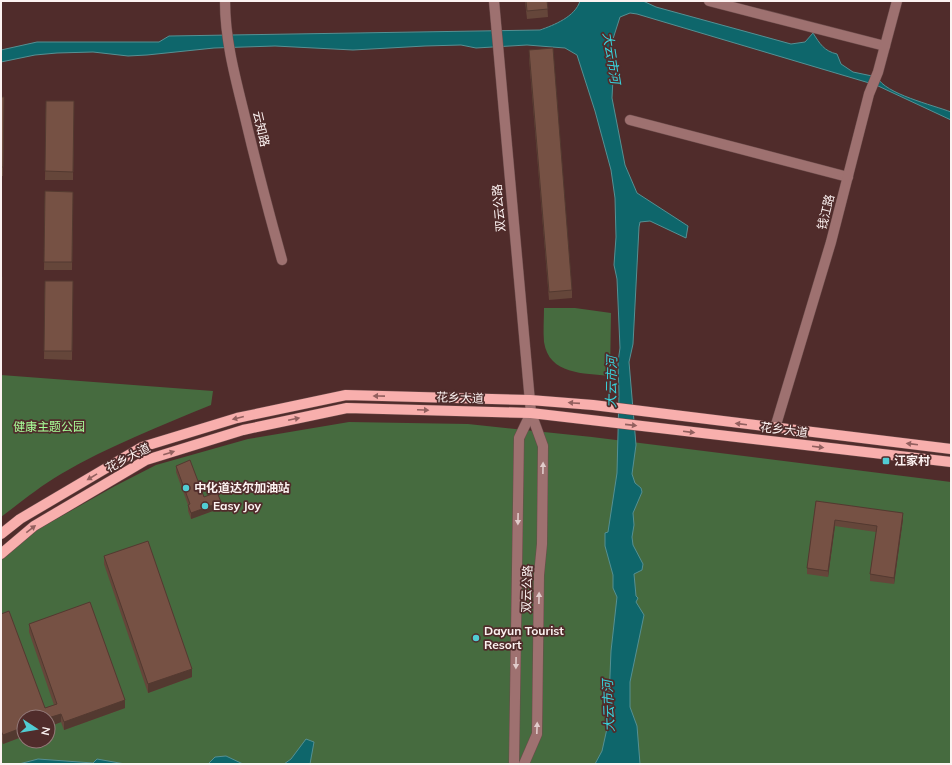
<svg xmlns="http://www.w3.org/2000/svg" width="952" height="765" viewBox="0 0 952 765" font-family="Mulish,'Noto Sans SC',sans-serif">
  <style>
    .green { fill: #466b3f; fill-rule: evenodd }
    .water { fill: #0e666b; stroke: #559093 }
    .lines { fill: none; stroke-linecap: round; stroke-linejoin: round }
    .minor-casing { stroke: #6c4c4b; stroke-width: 11 }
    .major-casing { stroke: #6c4c4b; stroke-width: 11 }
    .minor { stroke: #9e7170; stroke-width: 10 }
    .major { stroke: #f8afad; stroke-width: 10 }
    .wall { fill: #65463a }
    .shaded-wall { fill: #533930 }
    .building { fill: #765144; stroke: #533930 }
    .oneway { fill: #93605f }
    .oneway2 { fill: #e0cbca }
    .poi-dot { fill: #51ccd3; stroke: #502c2b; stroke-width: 1.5 }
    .labels { text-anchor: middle; stroke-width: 3.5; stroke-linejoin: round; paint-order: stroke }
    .street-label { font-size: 12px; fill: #fcf2f1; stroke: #502c2b }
    .park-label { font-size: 12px; fill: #a8fd98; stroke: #502c2b }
    .poi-label { font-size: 12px; font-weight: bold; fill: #fcf2f1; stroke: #502c2b; text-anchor: start }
    .water-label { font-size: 13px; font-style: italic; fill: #38d5de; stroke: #502c2b }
  </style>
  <rect width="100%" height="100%" fill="#502c2b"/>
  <!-- green -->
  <g class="green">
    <path d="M544 308H575L611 313 610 376C584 373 549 375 544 342 543 331 544 319 544 308Z"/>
    <path d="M1 375 213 391 211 405C160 426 109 446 61 474 40 486 20 503 1 517Z"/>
    <path d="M349 422 468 424 592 437 951 482V764H1V559L35 531 115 486 156 465 248 439ZM24 717H48V741H24Z"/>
  </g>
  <!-- water -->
  <g class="water">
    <path d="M580 1H643L656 7 791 44 805 42 813 33C820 44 824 51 837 54L841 64 853 72 877 77C885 94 933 105 951 112V120L876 85 637 14 630 13 620 17 612 42 610 65 613 78 612 98 625 165 637 193 688 226 686 238 650 221 640 222 639 227 633 344 629 362 636 445 632 474 635 483 641 488 642 492 633 513 634 525 632 537 633 545 643 564 642 570 634 574 636 596 638 598 636 602 644 615 630 682V707L637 726 640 764H595L602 751 608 724 611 651 617 597 613 588V575L605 546V533L608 532 617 473 619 394 618 362 620 348 617 279 614 265 616 237 615 198 611 170 595 111 577 55 565 48 527 45 476 48 461 45 425 46 353 50 275 46 214 48 147 55 128 56 93 52 57 53 35 55 1 62V50L37 42H159L169 36 540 30C554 25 575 17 580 1Z"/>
    <polygon points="306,739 314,742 310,764 284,764 291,759"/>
    <polygon points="226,756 243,764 208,764 215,757"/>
    <polygon points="38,759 93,763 97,759 125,764 19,764"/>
  </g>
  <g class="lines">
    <defs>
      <g id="minor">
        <path d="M225 1C225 38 234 73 243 109 255 160 268 210 282 260"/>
        <polyline points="494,1 531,413 543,446 542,544 539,575 537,734 524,764"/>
        <polyline points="709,1 885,46"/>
        <polyline points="630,120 848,177"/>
        <polyline points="775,428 831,242 869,94 878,72 897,1"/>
        <polyline points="514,764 519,438 531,413"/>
      </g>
      <g id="major">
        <polyline points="1,534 20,519 142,447 237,418 346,395 530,400 593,405 951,449"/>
        <polyline points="1,554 34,526 146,460 243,430 347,408 531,413 951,462"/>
      </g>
    </defs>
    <!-- minor casing -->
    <use href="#minor" class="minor-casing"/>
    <!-- major casing -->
    <use href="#major" class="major-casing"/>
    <!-- minor -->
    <use href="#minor" class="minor"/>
    <!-- major -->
    <use href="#major" class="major"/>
  </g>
  <!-- wall -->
  <g class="wall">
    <polygon points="525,1 547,1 548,17 527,19"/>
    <polygon points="529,50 572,290 572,298 549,300 529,59"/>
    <polygon points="1,97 4,97 3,176 1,176"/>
    <polygon points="46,101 74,101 73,180 45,180"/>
    <polygon points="45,191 73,192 72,270 44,270"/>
    <polygon points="45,281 73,281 72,360 44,359"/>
    <polygon points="176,466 204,497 221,508 191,519 188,511 188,505 176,472"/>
    <polygon points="816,501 903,519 894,584 870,581 870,574 876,532 835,526 828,577 807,574 807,568"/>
    <polygon points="104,556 192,677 148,693 104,564"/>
    <polygon points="1,614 45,708 54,705 29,632 29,624 125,708 64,730 61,722 3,744 1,740"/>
  </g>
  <!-- shaded-wall -->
  <g class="shaded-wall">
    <polygon points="221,502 221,508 191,519 191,513"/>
    <polygon points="903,513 903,519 894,584 894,578"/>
    <polygon points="835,520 835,526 828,577 828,571"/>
    <polygon points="192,669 192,677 148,693 148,684"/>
    <polygon points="125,700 125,708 64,730 64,722"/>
    <polygon points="61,714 61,722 48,727 48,718"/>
    <polygon points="24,727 24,736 3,744 3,735"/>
  </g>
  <!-- building -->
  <g class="building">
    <polygon points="526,1 547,1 548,9 527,11"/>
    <polygon points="553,48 572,290 549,292 529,50"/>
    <polygon points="1,97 4,97 3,167 1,167"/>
    <polygon points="46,101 74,101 73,172 45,171"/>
    <polygon points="45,191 73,192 72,262 44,262"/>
    <polygon points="1,277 2,277 1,347"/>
    <polygon points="45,281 73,281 72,351 44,351"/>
    <polygon points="190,460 204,497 217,492 221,502 191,513 188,505 190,504 176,466"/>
    <polygon points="816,501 903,513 894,578 870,574 877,526 835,520 828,571 807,568"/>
    <polygon points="148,541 192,669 148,684 104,556"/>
    <polygon points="90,602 125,700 64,722 61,714 48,718 48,717 24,717 24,727 3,735 1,731 1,614 9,611 45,708 57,704 29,624"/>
  </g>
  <!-- one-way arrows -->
  <defs><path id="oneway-solid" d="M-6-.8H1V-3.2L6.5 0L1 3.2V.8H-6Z"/></defs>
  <g class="oneway">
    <use href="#oneway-solid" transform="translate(379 396) rotate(-179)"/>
    <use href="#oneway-solid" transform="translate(574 403) rotate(-176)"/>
    <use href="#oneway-solid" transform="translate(423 410) rotate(2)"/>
    <use href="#oneway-solid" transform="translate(238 418) rotate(166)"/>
    <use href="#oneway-solid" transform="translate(294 419) rotate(-12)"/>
    <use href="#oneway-solid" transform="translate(741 424) rotate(-173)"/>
    <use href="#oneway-solid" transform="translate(631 425) rotate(6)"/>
    <use href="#oneway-solid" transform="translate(689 432) rotate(7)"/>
    <use href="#oneway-solid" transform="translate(912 444) rotate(-173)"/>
    <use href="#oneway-solid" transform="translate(818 447) rotate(7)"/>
    <use href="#oneway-solid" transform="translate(169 453) rotate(-17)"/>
    <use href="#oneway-solid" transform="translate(92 477) rotate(149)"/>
    <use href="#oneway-solid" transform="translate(31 529) rotate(-38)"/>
  </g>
  <g class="oneway2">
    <use href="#oneway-solid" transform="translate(543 468) rotate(-89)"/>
    <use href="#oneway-solid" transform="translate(518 519) rotate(91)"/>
    <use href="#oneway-solid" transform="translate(539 598) rotate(-89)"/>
    <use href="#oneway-solid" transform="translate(516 663) rotate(91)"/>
    <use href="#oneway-solid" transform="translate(537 728) rotate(-88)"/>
  </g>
  <!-- markers -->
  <g class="poi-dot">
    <rect x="882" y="457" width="8" height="8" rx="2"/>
    <circle cx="186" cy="488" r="4"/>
    <circle cx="205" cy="506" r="4"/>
    <circle cx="476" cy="638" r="4"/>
  </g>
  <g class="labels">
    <!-- street labels -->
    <g class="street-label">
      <text transform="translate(261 129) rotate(77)" y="4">云知路</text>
      <text transform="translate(499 208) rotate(-95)" y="4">双云公路</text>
      <text transform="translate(826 212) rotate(-76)" y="4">钱江路</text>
      <text transform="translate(460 398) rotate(2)" y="4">花乡大道</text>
      <text transform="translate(784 430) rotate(7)" y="4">花乡大道</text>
      <text transform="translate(128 458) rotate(-27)" y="4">花乡大道</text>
      <text transform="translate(527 589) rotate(-88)" y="4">双云公路</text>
    </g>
    <!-- park labels -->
    <g class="park-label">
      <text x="49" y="431">健康主题公园</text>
    </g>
    <!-- poi labels -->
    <g class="poi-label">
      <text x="894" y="465">江家村</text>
      <text x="194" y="492">中化道达尔加油站</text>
      <text x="213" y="510">Easy Joy</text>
      <text x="484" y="635">Dayun Tourist<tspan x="484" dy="14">Resort</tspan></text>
    </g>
    <!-- water labels -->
    <g class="water-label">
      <text transform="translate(612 58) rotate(81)" y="5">大云市河</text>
      <text transform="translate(611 382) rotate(-89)" y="5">大云市河</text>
      <text transform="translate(608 706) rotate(-92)" y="5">大云市河</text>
    </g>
  </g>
  <!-- border -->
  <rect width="952" height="765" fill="none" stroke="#fcf2f1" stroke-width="4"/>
  <!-- north arrow -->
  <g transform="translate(36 729) rotate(102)"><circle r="19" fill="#502c2b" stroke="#957b7a"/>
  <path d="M0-3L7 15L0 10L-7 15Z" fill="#51ccd3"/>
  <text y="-6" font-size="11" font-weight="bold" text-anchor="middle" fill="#fcf2f1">N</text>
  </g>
</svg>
